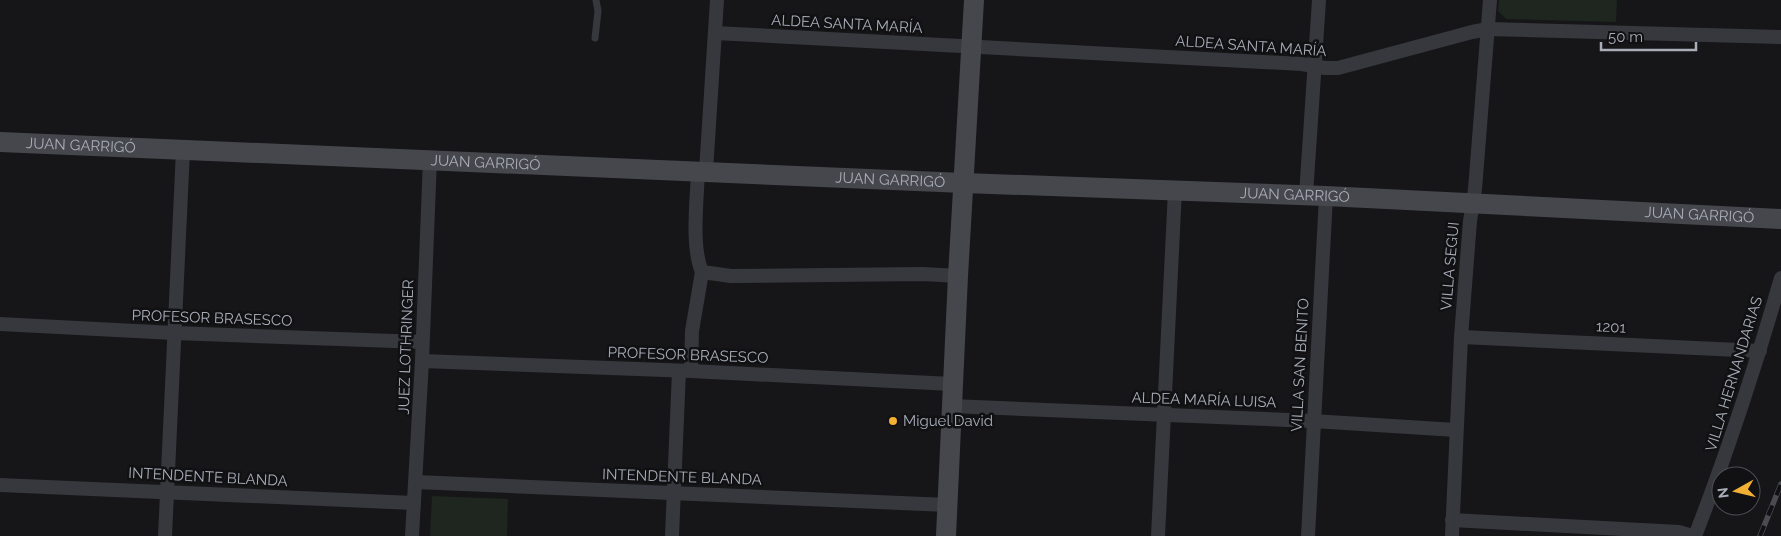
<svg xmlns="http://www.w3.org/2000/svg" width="1781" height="536" viewBox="0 0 1781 536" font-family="Raleway,sans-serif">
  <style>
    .green { fill: #1e261f }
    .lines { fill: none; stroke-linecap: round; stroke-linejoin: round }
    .lane { stroke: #37383d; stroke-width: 7 }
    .street { stroke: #37383d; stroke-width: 14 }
    .secondary { stroke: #45474d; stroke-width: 20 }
    .rail-casing { stroke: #4a4c52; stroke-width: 5.5 }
    .rail { stroke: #111113; stroke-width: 4; stroke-dasharray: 11; stroke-linecap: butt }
    .poi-dot { fill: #f2b134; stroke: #111113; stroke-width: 2 }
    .labels { text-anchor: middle; stroke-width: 5; stroke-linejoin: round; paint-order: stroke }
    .street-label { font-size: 15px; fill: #a8adb8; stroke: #111113 }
    .poi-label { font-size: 15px; fill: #a8adb8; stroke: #111113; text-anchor: start }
  </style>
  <rect width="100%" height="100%" fill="#161618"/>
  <!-- green -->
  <g class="green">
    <polygon points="1499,0 1617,0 1616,22 1506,19 1498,11"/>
    <polygon points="432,496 508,499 507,536 430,536"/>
  </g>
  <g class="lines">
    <!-- lane -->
    <polyline class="lane" points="595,38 598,11 596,0"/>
    <!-- street -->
    <g class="street">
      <polyline points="715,33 1302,64 1325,68 1338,68 1472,32 1488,29 1781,37"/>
      <path d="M698 171C697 201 691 246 702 272L731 276 923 274 958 276"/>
      <polyline points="706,171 717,0"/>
      <polyline points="1306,195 1319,0"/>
      <polyline points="0,324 174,333 422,342"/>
      <polyline points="1461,337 1760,351"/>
      <polyline points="422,361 691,371 952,384"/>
      <polyline points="691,371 692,331 702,272"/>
      <polyline points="951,406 1313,421 1456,430"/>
      <polyline points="416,482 947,505"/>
      <polyline points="0,485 414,503"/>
      <polyline points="1452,520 1679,532 1692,536"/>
      <polyline points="165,536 183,150"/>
      <polyline points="412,536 422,361 430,159"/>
      <polyline points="672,536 679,371"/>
      <polyline points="1158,536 1175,190"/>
      <polyline points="1308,536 1326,196"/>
      <polyline points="1452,536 1461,337 1470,221 1475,189 1490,0"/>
      <path d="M1695 536C1728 451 1756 365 1781 278"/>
    </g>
    <!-- secondary -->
    <g class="secondary">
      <path id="s1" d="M0 142 964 183 1326 196 1781 219"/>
      <polyline points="946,536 958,276 974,0"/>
    </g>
    <defs>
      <polyline id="rail" points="1760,536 1781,484"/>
    </defs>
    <!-- rail casing -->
    <use href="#rail" class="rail-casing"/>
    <!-- rail -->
    <use href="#rail" class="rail"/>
  </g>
  <!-- markers -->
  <circle class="poi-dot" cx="893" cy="421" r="5"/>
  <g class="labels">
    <!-- street labels -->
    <g class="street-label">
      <text transform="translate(847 24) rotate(3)" y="5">ALDEA SANTA MARÍA</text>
      <text transform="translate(1251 46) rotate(4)" y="5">ALDEA SANTA MARÍA</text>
      <text dy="5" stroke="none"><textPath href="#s1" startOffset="81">JUAN GARRIGÓ</textPath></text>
      <text dy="5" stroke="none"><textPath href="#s1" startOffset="486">JUAN GARRIGÓ</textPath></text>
      <text dy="5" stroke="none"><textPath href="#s1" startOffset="891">JUAN GARRIGÓ</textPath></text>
      <text dy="5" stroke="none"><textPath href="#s1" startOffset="1296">JUAN GARRIGÓ</textPath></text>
      <text dy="5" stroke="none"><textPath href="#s1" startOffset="1701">JUAN GARRIGÓ</textPath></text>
      <text transform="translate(1450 266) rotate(-85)" y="5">VILLA SEGUI</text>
      <text transform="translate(212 318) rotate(2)" y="5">PROFESOR BRASESCO</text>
      <text transform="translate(1611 327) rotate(3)" y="5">1201</text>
      <text transform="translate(406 347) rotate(-88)" y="5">JUEZ LOTHRINGER</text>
      <text transform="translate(688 355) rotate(2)" y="5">PROFESOR BRASESCO</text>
      <text transform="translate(1300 365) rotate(-87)" y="5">VILLA SAN BENITO</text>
      <text transform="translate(1734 374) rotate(-73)" y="5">VILLA HERNANDARIAS</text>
      <text transform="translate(1204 400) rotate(2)" y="5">ALDEA MARÍA LUISA</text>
      <text transform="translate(208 477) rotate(3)" y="5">INTENDENTE BLANDA</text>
      <text transform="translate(682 477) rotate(2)" y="5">INTENDENTE BLANDA</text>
    </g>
    <!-- poi labels -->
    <g class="poi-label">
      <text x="903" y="426">Miguel David</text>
    </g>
  </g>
  <!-- north arrow -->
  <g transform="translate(1736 491) rotate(262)"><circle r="24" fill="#111113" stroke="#4d4f55"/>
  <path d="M0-4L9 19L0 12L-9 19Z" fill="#f2b134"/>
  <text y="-8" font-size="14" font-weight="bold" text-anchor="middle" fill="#a8adb8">N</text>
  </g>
  <!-- scale -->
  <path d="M1601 42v8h95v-8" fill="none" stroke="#a8adb8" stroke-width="2.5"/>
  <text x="1608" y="42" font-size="15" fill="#a8adb8" stroke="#111113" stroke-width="4" paint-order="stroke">50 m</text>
</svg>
